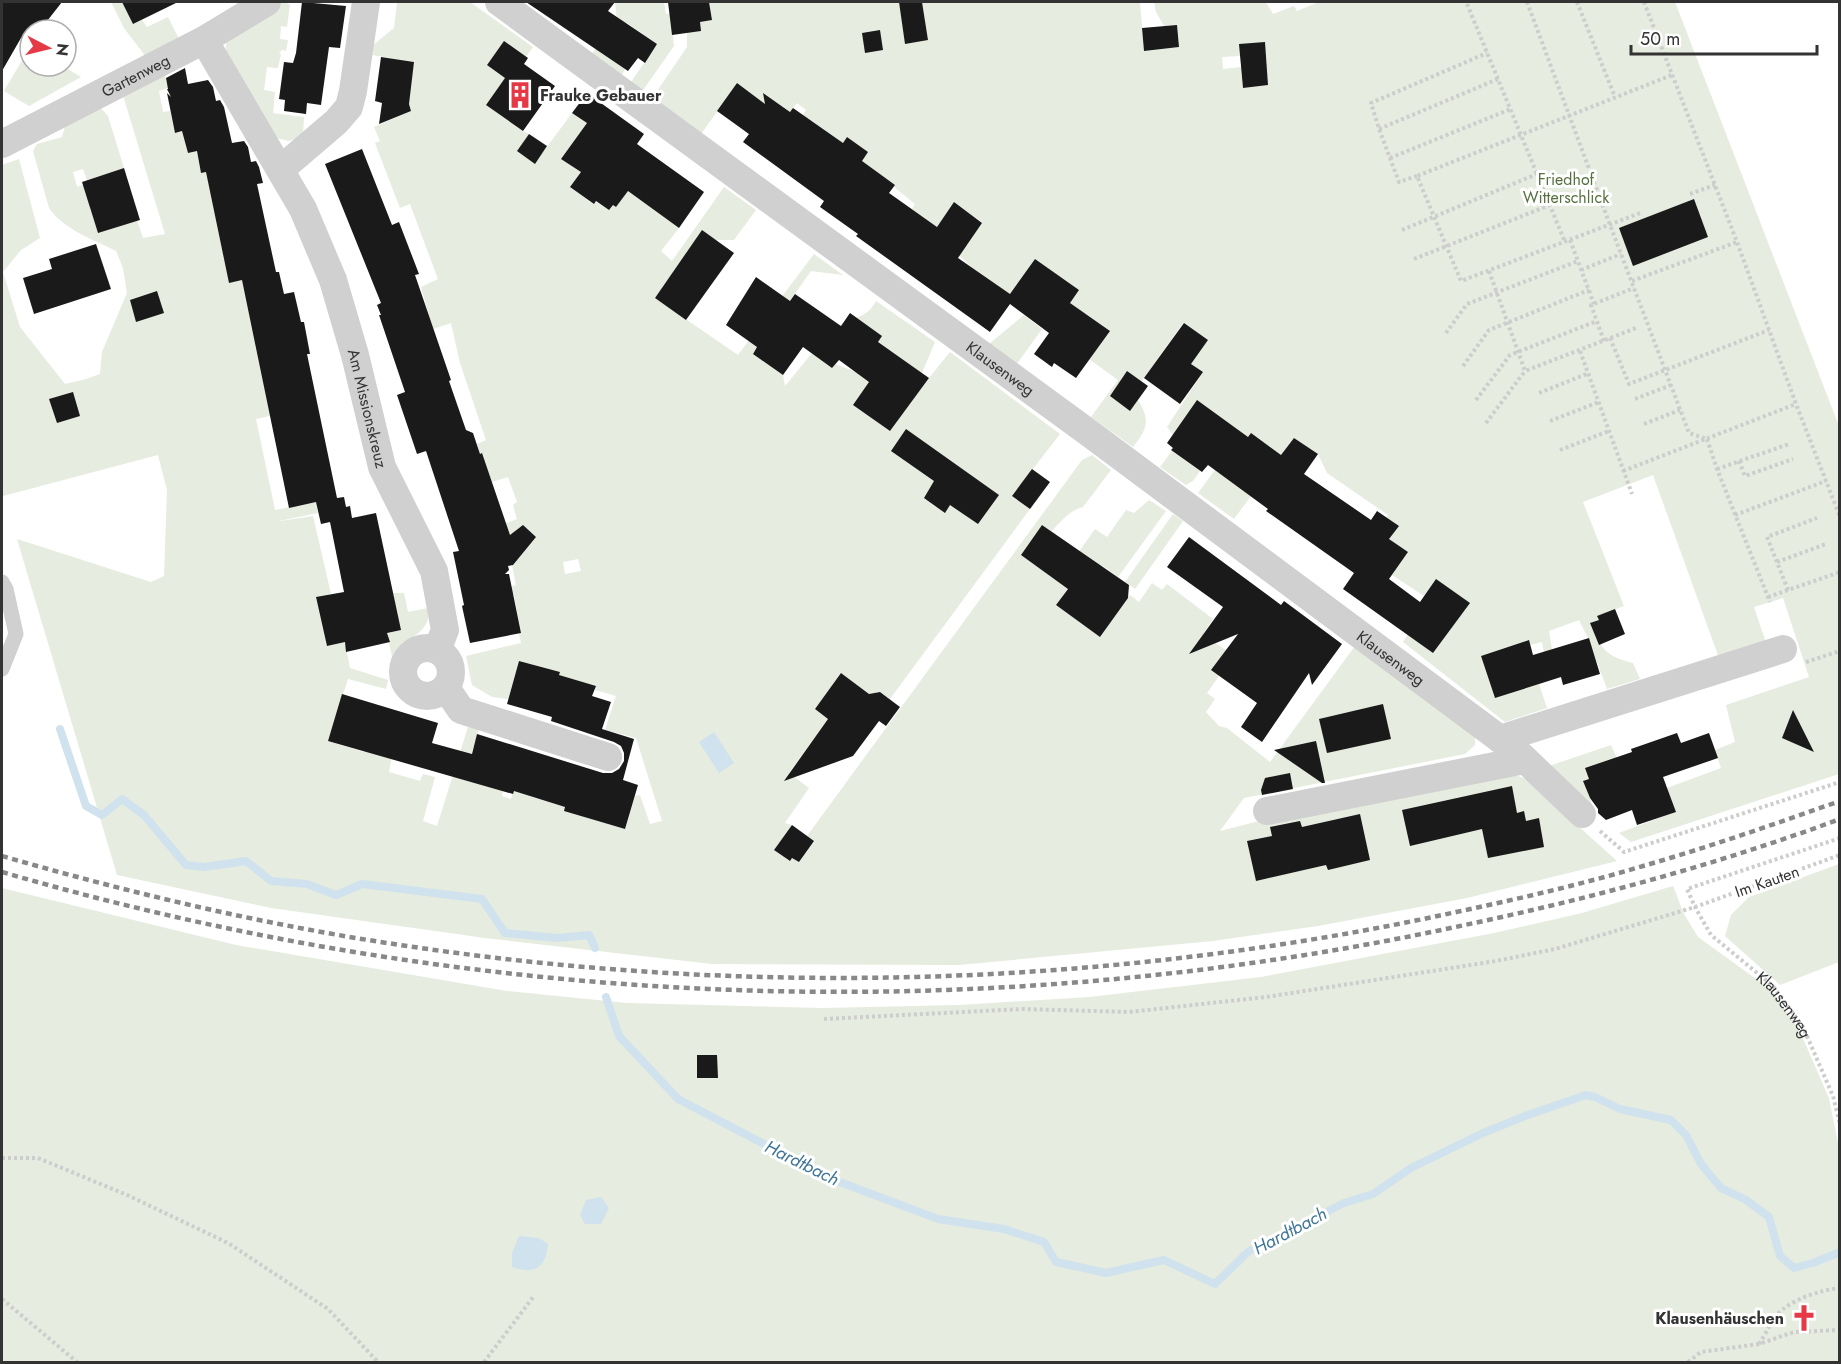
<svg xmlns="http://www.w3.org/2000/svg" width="1841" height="1364" viewBox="0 0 1841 1364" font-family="Jost,sans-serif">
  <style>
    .green { fill: #e6ecdf; fill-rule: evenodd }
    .water { fill: #cfe2ee }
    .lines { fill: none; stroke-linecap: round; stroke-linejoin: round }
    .stream { stroke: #cfe2ee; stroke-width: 8 }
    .building { fill: #1a1a1a }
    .path { stroke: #cdcdcd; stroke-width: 4; stroke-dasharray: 3 3; stroke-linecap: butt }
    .service { stroke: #d0d0d0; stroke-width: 15 }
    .minor { stroke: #d0d0d0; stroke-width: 28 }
    .rail { stroke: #888; stroke-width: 4.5; stroke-dasharray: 6 4.5; stroke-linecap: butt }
    .labels { text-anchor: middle; stroke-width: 6; stroke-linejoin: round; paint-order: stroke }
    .street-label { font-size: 16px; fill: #333; stroke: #fff }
    .poi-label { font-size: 16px; font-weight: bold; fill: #333; stroke: #fff; text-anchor: start }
    .park-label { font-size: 16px; fill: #56703f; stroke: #fff }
    .water-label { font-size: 18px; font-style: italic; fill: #3f7597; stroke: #fff }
  </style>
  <rect width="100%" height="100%" fill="#fff"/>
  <!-- green -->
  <g class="green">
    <polygon points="111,2 122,2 134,24 142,20 147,27 168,17 180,41 146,57 124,28"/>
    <polygon points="277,2 285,2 290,5 287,27 281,26 280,39 288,40 286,51 282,50 279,53 281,54 278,68 267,67 264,90 275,92 273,113 304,117 303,136 289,141 276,138 225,54 227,39"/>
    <path d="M397 2H470L533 47 526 57 504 42 487 64 505 78 486 105 523 131 529 134 517 151 535 163 572 113 587 123 567 151 568 163 581 172 570 187 593 204 596 202 609 210 613 205 616 207 628 191 679 228 661 251 672 261 724 187 756 210 734 240H715L702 231 655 298 738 355 814 254 843 275 811 271 753 353 783 375 785 386 812 353 832 368 835 364 856 372 881 337 856 318C866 314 871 310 876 301L935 342 922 373 891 351 854 405 890 431 929 378 950 352 1060 434 1012 496 1030 509 890 699 880 692 869 694 841 673 815 709 828 719 789 773 809 788 785 823 792 825 774 850 789 861 792 858 799 862 814 841 807 836 1082 460 1092 455 1111 470 1083 507C1070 510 1060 522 1052 531L1042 525 1021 555 1052 577 1060 578 1095 529 1107 537 1126 510 1134 513 1149 500 1166 511 1118 577 1103 566 1086 590 1073 581 1056 605 1100 637 1130 595 1139 602 1152 583 1162 590 1167 584 1213 619 1203 634C1213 643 1224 648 1234 655L1207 693 1215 699 1206 712 1219 726 1227 728 1270 762 1355 646 1475 736V745L1465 754 1244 798 1220 831 1291 813 1513 774 1526 779 1617 861 1467 898 1318 926 1213 941 959 965 712 964 485 938 271 908 117 875 17 539 151 582 164 576 167 490 158 455 3 496 2 490V165L19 159 40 238 21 250 3 272 20 327 65 384 86 379 100 374 102 352 127 293 123 268 116 251C93 239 64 230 49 208L33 151 37 144 62 137 66 123 101 108 108 116 124 168 87 180 83 169 73 172 77 187 83 185 137 220 143 238 165 234 122 92 164 70 168 88 159 91 163 112 170 111 175 133 182 131 188 153 197 151 201 173 209 171 213 205 229 282 260 276 297 410 256 419 275 510 316 502 318 513 274 522 313 516 331 594 316 598 327 646 345 642 350 668 388 680 386 689 348 679 328 741 364 752 366 748 392 756 389 772 420 781 423 774 435 777 423 821 437 826 468 727 479 728 464 779 503 791 502 796 511 799 521 767 536 772 529 796 565 807 585 817 625 829 635 796 640 795 650 824 662 821 636 738 605 730 616 696 595 690V686L568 678 556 686 560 672 519 661 508 699 492 697 472 685 466 656 521 643 519 634 521 633 514 595 509 587 516 585 512 565 496 527 517 519 513 505 517 502 508 477 492 482 482 453 480 454 477 444 486 440 460 363 451 323 433 329 421 287 438 279 410 204 400 208 375 143 380 141 374 127 411 111 408 101 414 62 372 55V46L394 28ZM578 559 581 571 565 574 563 562Z"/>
    <polygon points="615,2 664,2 666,14 671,14 674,46 641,93 629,85 657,44 627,23 604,54 625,69 621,77 590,56 617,21"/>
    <path d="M709 2H905H900L928 40 922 2H1140L1144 51 1179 47 1177 27 1164 26 1156 12 1154 2H1266L1273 14 1294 6 1297 11 1319 2H1675L1839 426V774L1631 842 1619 833 1675 812 1667 788 1721 768 1715 750 1735 742 1726 705 1809 677 1783 598 1754 607 1766 643 1719 658 1653 475 1583 502 1624 606 1598 616 1599 620 1591 623C1601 649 1605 656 1633 663L1640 679 1607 689 1587 636 1579 620 1549 631 1552 649 1544 653 1542 642 1530 645 1528 640 1481 656 1495 698 1539 684 1547 708 1505 722 1403 642 1408 634 1433 653 1469 603 1436 580 1424 596 1392 575 1408 552 1389 539 1398 526 1387 518 1388 515 1327 473 1318 454 1294 438 1234 519 1198 493 1242 433 1201 403 1182 422 1173 435 1167 427 1203 372 1191 364 1208 340 1183 323 1141 382 1127 372 1110 396 1130 411 1138 400C1151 421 1147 429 1133 447L1091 417 1118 380 1089 359 1109 330 1086 314 1061 350 1057 321 1079 290 1035 259 1007 299 994 283 971 267 959 255 982 222 954 203 937 227 912 209 915 204 894 187 895 185 885 178 855 170 868 152 847 137 843 143 812 121 811 122 802 116 806 110 797 103 790 112 775 101 768 112 765 111 748 134 741 128 761 101 737 84 701 134 651 100 687 47V33L700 22 712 20ZM1265 42 1268 85 1243 88 1241 67 1223 69 1222 57 1240 56Z"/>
    <polygon points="30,47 30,66 63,66 81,77 29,106 4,91"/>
    <polygon points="1024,315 1042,329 1016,365 989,344"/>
    <polygon points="1172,451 1200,471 1193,481 1186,485 1160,467"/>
    <polygon points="1173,514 1183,521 1135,589 1125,582"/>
    <path d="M393 593H404L408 612 428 608C432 629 414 634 402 647 396 652 394 661 392 669L390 668 392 657 387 633 400 628Z"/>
    <polygon points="1611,745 1621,767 1584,781 1593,808 1549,766"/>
    <polygon points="1839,864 1839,962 1780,985 1725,936 1731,915 1749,897"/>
    <polygon points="1673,886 1684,914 1698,937 1770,989 1798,1027 1829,1098 1839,1148 1839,1362 2,1362 2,888 236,945 507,991 627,1003 823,1008 959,1005 1089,997 1261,977 1494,933 1582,913"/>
  </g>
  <!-- water -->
  <g class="water">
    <polygon points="714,732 734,763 719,773 699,742"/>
    <polygon points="601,1197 609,1208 601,1224 585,1224 580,1215 586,1200"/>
    <path d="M519 1236 539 1238 548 1244C546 1268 534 1275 512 1267V1253Z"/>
  </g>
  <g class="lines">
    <!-- stream -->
    <g class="stream">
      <polyline points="60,729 86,806 102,815 122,799 144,815 186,865 204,867 246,861 271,881 307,884 336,895 362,884 482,899 505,933 557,938 589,935 595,948"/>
      <polyline points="606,997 619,1036 678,1099 829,1178 938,1219 1004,1229 1044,1242 1056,1262 1106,1273 1164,1260 1215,1284 1249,1251 1344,1203 1373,1194 1411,1168 1483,1133 1525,1116 1586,1095 1595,1097 1620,1109 1671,1120 1686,1135 1701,1164 1721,1188 1746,1200 1769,1217 1780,1256 1794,1268 1813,1263 1840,1252"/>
    </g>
  </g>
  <!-- building -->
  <g class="building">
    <polygon points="2,2 62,2 40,30 30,30 30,34 26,41 21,38 2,71"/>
    <polygon points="122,2 178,2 133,24"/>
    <polygon points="302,2 346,6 340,48 329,47 321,105 307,103 306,114 284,111 285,100 279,99 284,62 293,63 296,53"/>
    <polygon points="526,2 615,2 608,11 657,44 645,63 638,58 628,71"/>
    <polygon points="668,2 709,2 712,20 700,22 701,31 672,35"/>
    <polygon points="899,2 922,2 928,40 905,44"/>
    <polygon points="1177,25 1179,47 1144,51 1142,28"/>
    <polygon points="880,30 883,50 865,53 862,33"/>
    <polygon points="504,41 528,58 524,64 555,86 523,131 486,105 505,78 487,65"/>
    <polygon points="1265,42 1268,85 1243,88 1239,44"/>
    <polygon points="381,57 414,62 409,104 411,111 379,124 382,103 375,101"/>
    <polygon points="185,68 188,84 208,80 213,87 216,101 220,100 224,107 232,143 244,141 248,147 251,162 256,161 259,167 263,183 257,184 276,272 279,272 284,294 294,292 301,322 304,322 310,354 307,354 337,498 344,497 346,507 350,506 352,518 376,513 401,630 387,633 390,642 346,652 345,642 327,646 316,597 344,592 330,522 321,524 316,502 289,508 242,280 229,283 206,172 201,173 197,151 188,153 182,131 175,133 167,93 171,97 167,89 168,89 166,78"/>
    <polygon points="737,83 765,104 763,93 790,112 793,108 843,143 847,137 868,152 862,161 895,185 889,193 937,227 954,202 982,223 958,258 1010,294 1035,259 1079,290 1070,303 1110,331 1076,378 1054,363 1052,367 1034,354 1049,333 1010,304 990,332 856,236 858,234 820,207 824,201 743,142 749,134 717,111"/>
    <polygon points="587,93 644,134 637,144 704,192 679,228 628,191 616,207 613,205 609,210 596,201 594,204 570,187 581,172 561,159 587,123 572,113"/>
    <polygon points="529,134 547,146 535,164 517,151"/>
    <polygon points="362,149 392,225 399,222 419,274 415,275 451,380 449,381 458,407 466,430 473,433 480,454 482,453 510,535 523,525 536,537 513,565 508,566 509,570 505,574 509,574 521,633 470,643 462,606 464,605 453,552 459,551 426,451 417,454 397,395 405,392 379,315 381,315 377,305 381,303 325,164"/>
    <polygon points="124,168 140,220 98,233 82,182"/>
    <polygon points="1694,199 1708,237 1633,266 1619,228"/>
    <polygon points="702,230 734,253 686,320 655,298"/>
    <polygon points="96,244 111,289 34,314 23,278 52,269 49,259"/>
    <polygon points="756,277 790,301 795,294 841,326 850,313 882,336 878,342 929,378 890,431 853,405 869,382 839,360 832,368 803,347 783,375 753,354 757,347 726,325"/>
    <polygon points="157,291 164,313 136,322 130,300"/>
    <polygon points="1184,323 1208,340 1191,364 1203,372 1180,404 1144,378"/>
    <polygon points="1127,371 1148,386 1130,411 1110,396"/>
    <polygon points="73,392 80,416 57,423 49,399"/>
    <polygon points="1197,400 1248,437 1251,433 1281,455 1294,438 1318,454 1304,474 1371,520 1377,511 1399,526 1389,539 1408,552 1389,579 1420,602 1436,579 1470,603 1433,653 1343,589 1354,573 1266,511 1268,509 1208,465 1202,472 1171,450 1173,448 1167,443"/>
    <polygon points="906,429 999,495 978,524 950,505 945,513 924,498 934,481 891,451"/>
    <polygon points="1032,469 1050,482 1030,509 1012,496"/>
    <polygon points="1042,525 1129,585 1128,598 1100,637 1056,605 1068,589 1021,555"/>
    <polygon points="1189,537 1281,605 1284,601 1342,644 1312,685 1309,673 1262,742 1241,727 1257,703 1211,670 1238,634 1189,654 1223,607 1167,567"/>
    <polygon points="1615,609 1625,634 1599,645 1590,623 1599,620 1597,616"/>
    <polygon points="1589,638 1600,674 1563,685 1561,677 1495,698 1481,656 1529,640 1533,655"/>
    <polygon points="519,661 560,672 559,675 596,686 592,696 611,702 602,729 634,739 623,780 638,785 625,829 564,811 565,807 514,791 513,794 328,741 342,694 438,723 432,743 472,754 477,734 603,773 612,773 619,769 624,761 624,753 621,746 614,742 551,721 552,717 507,704"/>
    <polygon points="841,673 869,694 880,692 900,707 886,726 879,721 853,756 784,781 828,719 815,709"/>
    <polygon points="1383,704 1391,739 1327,753 1319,719"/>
    <polygon points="1793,710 1814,752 1782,738"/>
    <polygon points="1677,733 1681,743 1709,733 1718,758 1663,777 1676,812 1637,825 1632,810 1606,820 1598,813 1598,809 1590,798 1583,781 1589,779 1585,768 1632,752 1631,749"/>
    <polygon points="1316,741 1325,783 1322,783 1274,750"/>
    <polygon points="1290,773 1293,789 1262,795 1261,790 1265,778"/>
    <polygon points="1512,786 1517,813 1524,811 1526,821 1539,818 1544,847 1488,858 1482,829 1410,846 1402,810"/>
    <polygon points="1360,814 1370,860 1328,870 1326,865 1256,881 1247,841 1272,836 1270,827 1300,821 1302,827"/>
    <polygon points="792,825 814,841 799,862 792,858 790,861 774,850"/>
    <polygon points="697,1055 717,1055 718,1078 697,1078"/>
  </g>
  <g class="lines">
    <!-- path -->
    <g class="path">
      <polyline points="1527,2 1610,225 1689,433 1707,439"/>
      <polyline points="1577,2 1615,97"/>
      <polyline points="1644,2 1737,242 1796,404 1840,517"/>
      <polyline points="1467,4 1565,242"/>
      <polyline points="1379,129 1498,79"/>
      <polyline points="1390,158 1511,109"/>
      <polyline points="1417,176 1399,182 1379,129 1371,103 1487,53"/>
      <polyline points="1690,194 1715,185"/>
      <polyline points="1640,213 1461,281 1417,176 1672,75"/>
      <polyline points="1402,230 1537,174"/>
      <polyline points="1570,240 1594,304"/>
      <polyline points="1414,259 1550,205"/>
      <polyline points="1581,270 1621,254"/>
      <polyline points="1489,271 1525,371 1636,328"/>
      <polyline points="1632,281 1737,242"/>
      <polyline points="1446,333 1467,304 1578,261"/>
      <polyline points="1610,338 1629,384 1769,330"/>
      <polyline points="1604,341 1591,305 1634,288"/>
      <polyline points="1580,351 1632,494"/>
      <polyline points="1463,366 1489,330 1589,290"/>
      <polyline points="1539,393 1589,373"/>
      <polyline points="1635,399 1671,385"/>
      <polyline points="1476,400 1510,355 1597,321"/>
      <polyline points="1550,421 1599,402"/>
      <polyline points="1486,423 1525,371"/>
      <polyline points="1644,424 1680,410"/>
      <polyline points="1707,439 1717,469 1770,602"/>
      <polyline points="1560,450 1609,431"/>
      <polyline points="1739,461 1745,476 1793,459"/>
      <polyline points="1717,469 1789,444"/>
      <polyline points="1623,471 1796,404"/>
      <polyline points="1735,515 1826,481"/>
      <polyline points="1777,562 1826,544"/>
      <polyline points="1788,590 1767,537 1817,518"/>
      <polyline points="1768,597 1840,572"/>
      <polyline points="1806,662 1840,651"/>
      <polyline points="1600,831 1624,852 1840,782"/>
      <path id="s1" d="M1840 838 1687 889 1695 907 1711 935 1773 986 1803 1027 1833 1096 1840 1124"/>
      <polyline points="824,1019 1023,1009 1129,1012 1266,997 1496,961 1555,949 1695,907 1840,855"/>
      <polyline points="2,1158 38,1158 127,1195 228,1243 328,1309 378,1362"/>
      <polyline points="2,1299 77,1362"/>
      <path d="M1759 1344C1765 1335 1770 1324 1776 1316 1789 1300 1820 1290 1840 1288"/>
      <polyline points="484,1362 534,1296"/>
      <polyline points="1688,1362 1701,1352 1759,1344 1794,1332 1840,1330"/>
    </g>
    <!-- service -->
    <polyline class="service" points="2,582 6,589 16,634 2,669"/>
    <!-- minor -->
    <g class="minor">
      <path id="s2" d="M499 2 1089 433 1500 739 1514 749 1582 814"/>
      <path id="s3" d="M204 40 303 209 333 280 355 355 382 467 434 571 445 630 437 650"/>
      <path id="s4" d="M2 144 204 40 267 2"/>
      <polyline points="281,169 336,122 349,107 353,91 366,2"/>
      <circle cx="427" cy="672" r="24"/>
      <polyline points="446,688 461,710 608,757"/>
      <polyline points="1500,739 1783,649"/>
      <polyline points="1267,811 1525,760"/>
    </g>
    <!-- rail -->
    <g class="rail">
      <path d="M2 856C137 895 274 927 414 947 761 998 1118 986 1461 911 1522 898 1583 884 1643 866 1709 847 1775 824 1840 801"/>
      <path d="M2 872C477 1010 976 1030 1460 926 1589 899 1716 865 1840 819"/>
    </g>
  </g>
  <!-- icons -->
  <defs>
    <symbol id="building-bare" viewBox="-9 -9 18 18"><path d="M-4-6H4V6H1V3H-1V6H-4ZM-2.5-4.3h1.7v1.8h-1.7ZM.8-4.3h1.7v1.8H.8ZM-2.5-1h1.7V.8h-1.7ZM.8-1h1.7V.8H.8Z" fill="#e63946" stroke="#fff" stroke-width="2.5" paint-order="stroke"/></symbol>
    <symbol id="church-bare" viewBox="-9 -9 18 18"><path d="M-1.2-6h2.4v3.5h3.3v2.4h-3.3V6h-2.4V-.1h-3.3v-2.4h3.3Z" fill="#e63946" stroke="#fff" stroke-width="2.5" paint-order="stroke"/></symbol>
  </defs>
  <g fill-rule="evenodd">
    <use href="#building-bare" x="501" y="76" width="38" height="38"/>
    <use href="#church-bare" x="1785" y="1299" width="38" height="38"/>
  </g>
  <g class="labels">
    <!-- street labels -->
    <g class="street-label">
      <text dy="6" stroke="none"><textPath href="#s4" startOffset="150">Gartenweg</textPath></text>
      <text dy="6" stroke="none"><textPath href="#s2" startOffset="621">Klausenweg</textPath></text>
      <text dy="6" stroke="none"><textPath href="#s3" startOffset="406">Am Missionskreuz</textPath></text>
      <text dy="6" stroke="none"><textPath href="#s2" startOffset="1107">Klausenweg</textPath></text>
      <text transform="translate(1767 881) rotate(-19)" y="6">Im Kauten</text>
      <text dy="6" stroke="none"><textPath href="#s1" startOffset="315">Klausenweg</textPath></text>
    </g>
    <!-- poi labels -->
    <g class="poi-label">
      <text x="540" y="101">Frauke Gebauer</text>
      <text x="1784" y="1324" text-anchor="end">Klausenhäuschen</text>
    </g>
    <!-- park labels -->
    <g class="park-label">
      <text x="1566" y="185">Friedhof<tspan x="1566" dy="18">Witterschlick</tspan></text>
    </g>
    <!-- water labels -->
    <g class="water-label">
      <text transform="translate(802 1163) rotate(26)" y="6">Hardtbach</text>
      <text transform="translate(1290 1231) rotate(-28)" y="6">Hardtbach</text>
    </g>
  </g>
  <!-- border -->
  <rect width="1841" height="1364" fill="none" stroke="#333333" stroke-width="6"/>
  <!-- north arrow -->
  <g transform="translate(48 48) rotate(97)"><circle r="28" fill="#ffffff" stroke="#adadad" stroke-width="1.5"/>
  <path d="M0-4.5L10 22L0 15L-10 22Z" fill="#e63946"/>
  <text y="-9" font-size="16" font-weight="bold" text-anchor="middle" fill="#333333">N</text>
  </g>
  <!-- scale -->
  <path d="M1631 45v9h186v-9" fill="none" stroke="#333333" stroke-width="3"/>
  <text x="1640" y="45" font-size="18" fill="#333333" stroke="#ffffff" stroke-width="4.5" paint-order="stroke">50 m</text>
</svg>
